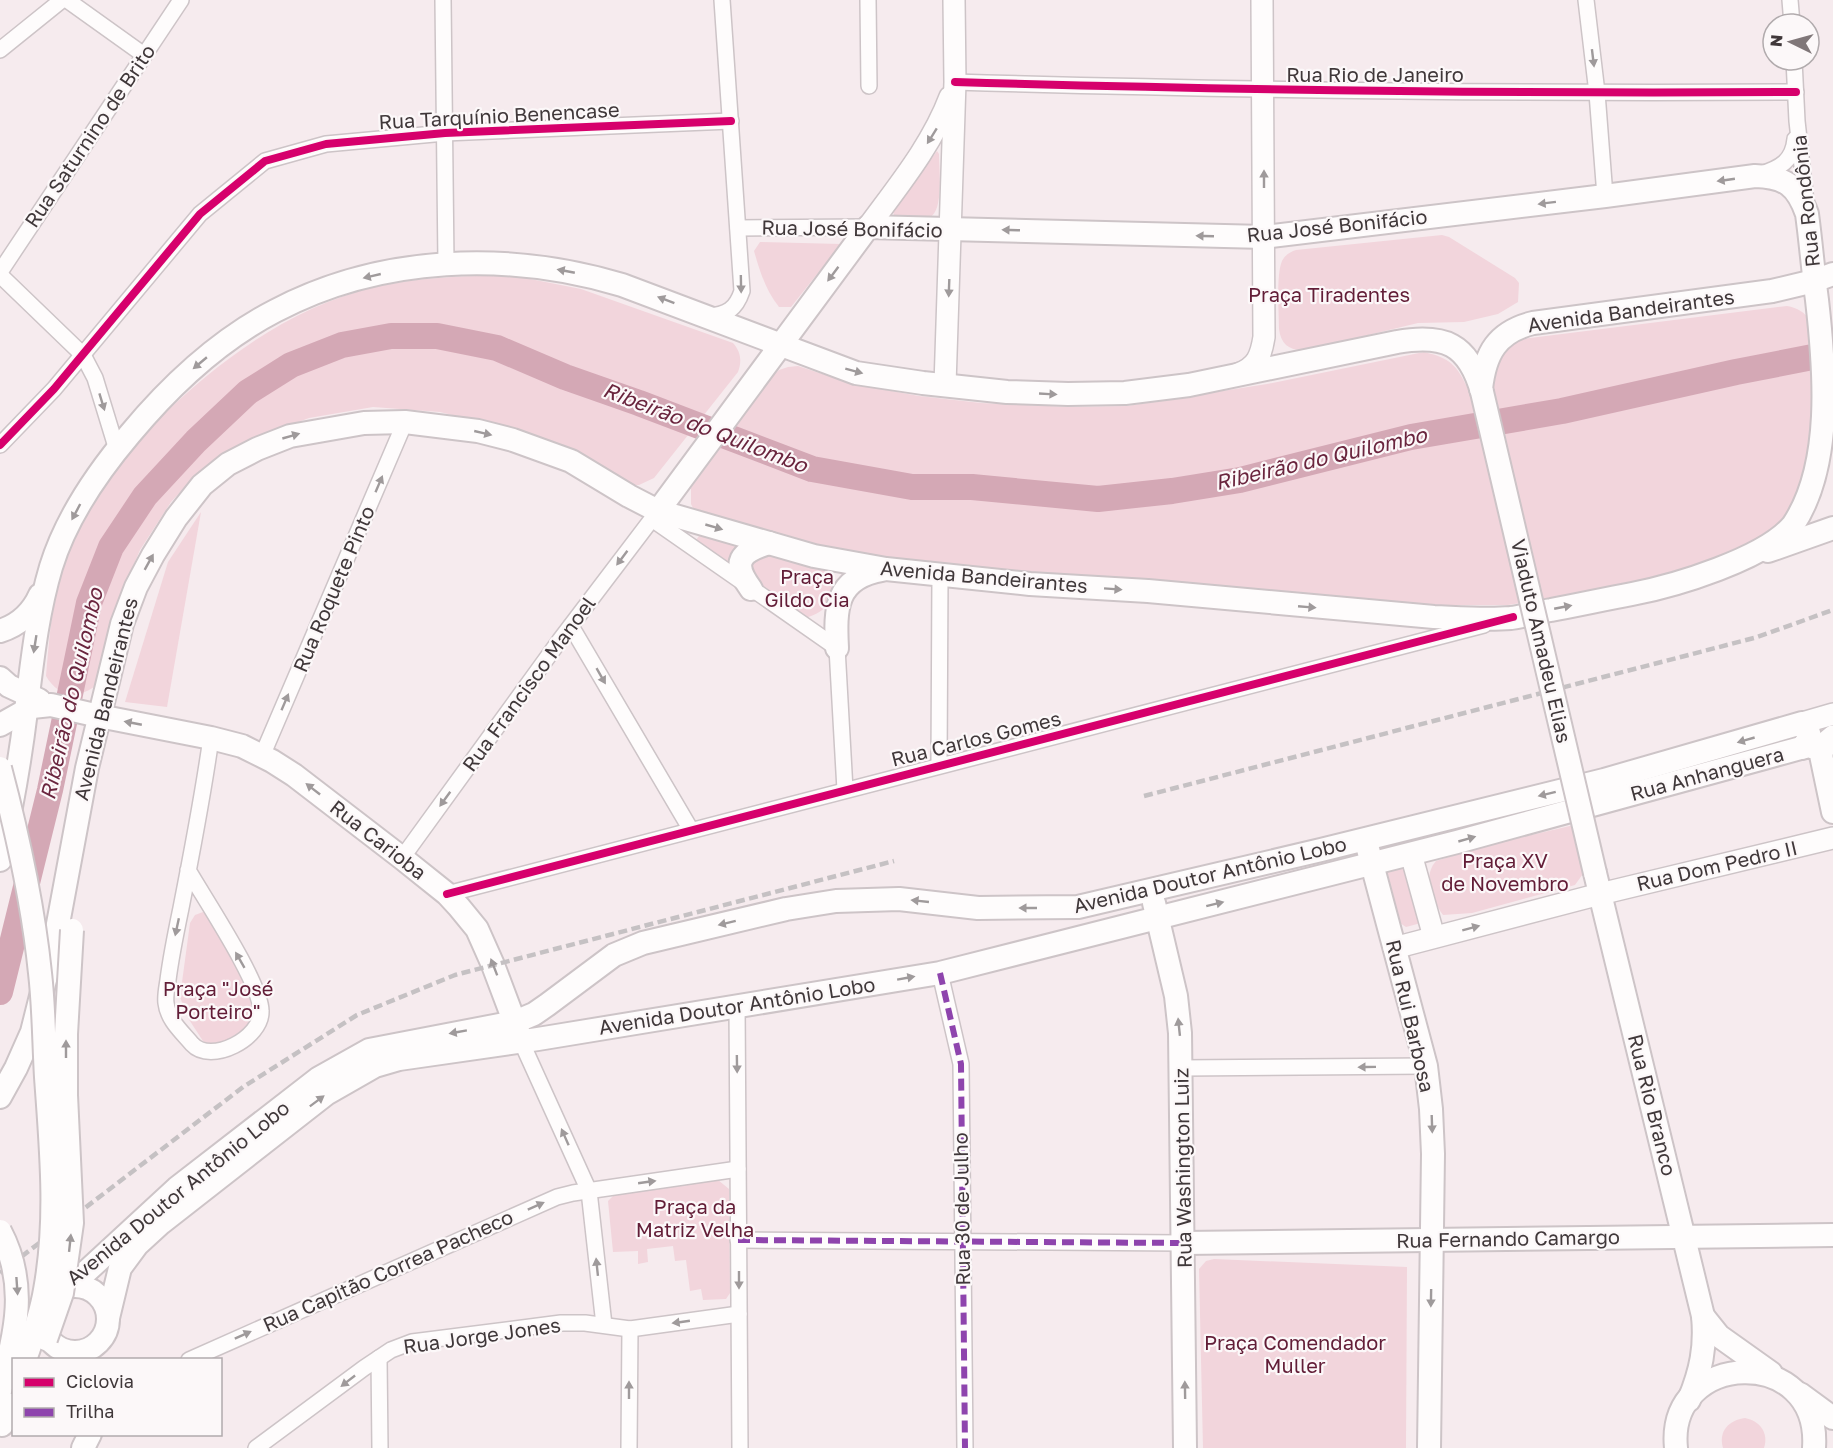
<svg xmlns="http://www.w3.org/2000/svg" width="1833" height="1448" viewBox="0 0 1833 1448" font-family="'Golos Text',sans-serif">
  <style>
    .green { fill: #f2d5dc }
    .lines { fill: none; stroke-linecap: round; stroke-linejoin: round }
    .river { stroke: #d4a8b5; stroke-width: 26 }
    .street-casing { stroke: #cdc4c7; stroke-width: 18 }
    .secondary-casing { stroke: #cdc4c7; stroke-width: 24 }
    .primary-casing { stroke: #cdc4c7; stroke-width: 26 }
    .street { stroke: #fefcfc; stroke-width: 15 }
    .secondary { stroke: #fefcfc; stroke-width: 21 }
    .primary { stroke: #fefcfc; stroke-width: 22 }
    .rail { stroke: #c5c1c3; stroke-width: 4.5; stroke-dasharray: 9 4.5; stroke-linecap: butt }
    .primary-bridge-casing { stroke: #cdc4c7; stroke-width: 26; stroke-linecap: butt }
    .primary-bridge { stroke: #fefcfc; stroke-width: 22 }
    .quiet { stroke: #8e44ad; stroke-width: 6; stroke-dasharray: 12 6; stroke-linecap: butt }
    .cycleway-casing { stroke: #fcf8f9; stroke-width: 11 }
    .cycleway { stroke: #d6006c; stroke-width: 8 }
    .oneway { fill: #9f9a9b }
    .labels { text-anchor: middle; stroke-width: 4.5; stroke-linejoin: round; paint-order: stroke }
    .street-label { font-size: 20px; fill: #40383a; stroke: #fcf8f9 }
    .park-label { font-size: 20px; fill: #621d37; stroke: #fcf8f9 }
    .water-label { font-size: 21px; font-style: italic; fill: #6a253e; stroke: #fcf8f9 }
  </style>
  <rect width="100%" height="100%" fill="#f6ebee"/>
  <!-- green -->
  <g class="green">
    <path d="M937 151 939 154C939 167 944 211 930 217 922 220 907 217 898 217L894 215 893 211Z"/>
    <path d="M1442 235 1449 237 1515 278 1519 283 1518 302 1498 314 1464 322 1418 323 1306 350C1290 351 1281 345 1279 329 1279 313 1276 275 1282 261 1285 255 1290 252 1296 250Z"/>
    <path d="M760 242 841 244 791 307H779C766 291 760 272 754 251Z"/>
    <path d="M510 275 581 289 733 343C741 352 742 361 738 372L654 478 639 485H631L525 433 440 412 373 407 309 418 245 442 203 468 171 502 140 550 116 607 94 687C75 700 57 695 46 676 50 630 53 585 71 542 79 522 91 500 102 482 118 458 139 437 160 418 221 359 291 307 375 287 419 277 465 276 510 275Z"/>
    <path d="M1787 306C1798 308 1804 312 1811 321L1818 378 1805 488 1778 529 1683 572 1572 594 1508 605H1357L931 565 802 544 694 510 691 504V488L771 377 779 370 788 367 798 366 853 384 919 396 981 403 1069 407 1127 406 1267 384 1424 352C1450 358 1457 365 1468 389L1492 382C1499 359 1500 350 1522 339Z"/>
    <polygon points="201,512 167,707 125,702 168,562"/>
    <path d="M700 535 826 567C840 591 831 612 804 618L695 541Z"/>
    <path d="M1574 825 1585 871 1575 885 1472 913 1443 915C1432 900 1422 877 1436 861L1488 845Z"/>
    <polygon points="1405,865 1417,918 1421,923 1406,927 1400,923 1387,871"/>
    <polygon points="203,912 210,915 256,1000 250,1026 218,1045 210,1046 203,1041 188,1018 180,997 190,923 195,915"/>
    <polygon points="718,1180 729,1189 730,1293 726,1299 703,1300 701,1289 690,1291 686,1260 675,1261 673,1246 647,1249 648,1262 638,1264 638,1251 613,1252 608,1201 614,1195"/>
    <polygon points="1214,1259 1407,1267 1406,1448 1203,1448 1199,1269 1206,1261"/>
    <path d="M1745 1418C1760 1421 1769 1433 1764 1448H1723C1718 1431 1729 1420 1745 1418Z"/>
  </g>
  <g class="lines">
    <!-- river -->
    <polyline class="river" points="0,992 50,790 89,603 111,547 145,496 196,441 248,392 291,365 342,345 391,336 437,336 497,348 565,377 639,403 812,469 912,487 972,487 1098,499 1172,491 1240,480 1411,437 1562,411 1736,372 1833,353"/>
    <defs>
      <g id="street">
        <polyline points="67,0 144,55"/>
        <polyline points="443,0 446,264"/>
        <polyline points="868,0 869,86"/>
        <polyline points="1586,0 1597,93 1605,196"/>
        <polyline points="1790,0 1792,24"/>
        <polyline points="0,50 62,0"/>
        <polyline points="1794,60 1797,121 1806,202"/>
        <path d="M955 82C1235 90 1515 94 1796 92"/>
        <path d="M1761 174C1780 168 1793 161 1795 139"/>
        <polyline points="738,228 868,227"/>
        <polyline points="0,272 181,0"/>
        <polyline points="0,275 83,355 95,378 117,450"/>
        <path d="M708 316C727 315 736 309 742 291L722 0"/>
        <polyline points="0,445 54,389 200,214 265,161 326,144 445,133 731,121"/>
        <polyline points="652,519 837,648 845,790"/>
        <polyline points="571,626 691,830"/>
        <polyline points="262,756 405,422"/>
        <polyline points="939,765 940,576"/>
        <polyline points="402,858 560,640 658,511"/>
        <path d="M188 870C204 898 261 983 261 1011 262 1038 211 1065 192 1044 181 1031 168 1020 166 1003 165 996 167 987 168 980 171 956 176 932 181 908 192 852 203 795 211 738"/>
        <polyline points="447,894 1484,625"/>
        <polyline points="940,973 961,1064 965,1448"/>
        <polyline points="737,1006 740,1448"/>
        <polyline points="521,1041 589,1191 604,1325"/>
        <polyline points="1182,1068 1426,1066"/>
        <polyline points="738,1240 1183,1243"/>
        <polyline points="379,1358 380,1448"/>
        <polyline points="189,1360 557,1197 573,1193 738,1169"/>
        <polyline points="256,1448 364,1368 391,1350 412,1342 561,1323 585,1323 630,1329 739,1314"/>
        <polyline points="629,1448 630,1329"/>
      </g>
      <g id="secondary">
        <path d="M868 227C898 186 932 145 950 97"/>
        <path d="M1238 374C1257 367 1261 356 1264 337L1262 0"/>
        <polyline points="945,385 955,82 954,0"/>
        <polyline points="1802,723 1833,714"/>
        <polyline points="1821,755 1827,741 1833,736"/>
        <polyline points="1411,854 1434,937"/>
        <polyline points="1394,948 1600,894 1833,838"/>
      </g>
      <g id="primary">
        <path d="M1481 389C1485 353 1497 332 1533 323L1772 291 1814 281 1833 274"/>
        <polyline points="1768,551 1833,528"/>
        <path d="M751 589C731 562 740 552 769 543"/>
        <path d="M0 631C19 625 32 613 40 595"/>
        <path d="M837 648C835 609 835 578 882 570"/>
        <polyline points="0,678 9,686 39,700"/>
        <polyline points="0,725 32,707 51,705 99,716 211,738 242,746 272,761 294,775 402,858 447,894 459,907 477,929 493,965 519,1034"/>
        <polyline points="1368,849 1426,1066 1431,1109 1433,1154 1429,1448"/>
        <path d="M0 860C11 811 20 761 26 711 32 663 37 614 51 567 66 518 97 473 130 434 170 386 219 340 275 311 381 255 509 251 622 285L856 373 923 383 1007 392 1068 394 1125 393 1189 385 1397 342C1444 334 1468 343 1482 392"/>
        <path d="M1595 873 1703 1316C1706 1347 1701 1371 1689 1400"/>
        <polyline points="1154,903 1176,996 1180,1033 1185,1448"/>
        <path d="M0 1097 16 1068 32 1032 55 940 87 768 122 624 136 587 153 555 176 518 202 485 228 464 257 449 290 436 364 423 405 422 478 431 513 440 571 461 629 496 658 511 814 556 886 569 1030 584 1148 591 1434 617C1460 618 1485 620 1511 618 1525 616 1538 612 1551 610 1578 605 1605 599 1632 594 1674 586 1765 559 1793 525 1833 465 1825 370 1817 300 1813 271 1811 243 1807 214 1797 185 1785 177 1755 176L1605 196 1264 237 868 227 658 511"/>
        <polyline points="1183,1243 1833,1235"/>
        <circle cx="75" cy="1319" r="33"/>
        <polyline points="59,1289 87,1271 177,1188 319,1078 369,1050 515,1022 534,1014 547,1005 614,955 643,943 786,909 836,901 899,899 978,908 1078,907 1321,850 1604,780 1802,723 1807,726 1810,737 1802,748"/>
        <polyline points="1703,1316 1719,1336 1771,1373"/>
        <polyline points="108,1318 120,1268 137,1245 161,1223 326,1094 375,1066 399,1059 538,1039 940,973 1457,842 1808,746 1818,749 1821,755 1833,812"/>
        <polyline points="1800,1394 1833,1418"/>
        <polyline points="2,1425 14,1393"/>
        <polyline points="83,1448 90,1434"/>
        <path d="M1676 1448C1666 1350 1821 1344 1814 1448"/>
      </g>
    </defs>
    <!-- street casing -->
    <use href="#street" class="street-casing"/>
    <!-- secondary casing -->
    <use href="#secondary" class="secondary-casing"/>
    <!-- primary casing -->
    <use href="#primary" class="primary-casing"/>
    <!-- street -->
    <use href="#street" class="street"/>
    <!-- secondary -->
    <use href="#secondary" class="secondary"/>
    <!-- primary -->
    <use href="#primary" class="primary"/>
    <!-- rail -->
    <g class="rail">
      <polyline points="1144,796 1754,638 1833,610"/>
      <polyline points="0,1273 243,1087 357,1015 455,975 894,861"/>
    </g>
    <defs>
      <g id="primary-bridge">
        <polyline points="1482,392 1595,873"/>
        <path d="M0 768C18 836 33 903 40 973 44 1007 44 1043 46 1077 51 1148 58 1219 45 1290 41 1314 33 1337 25 1360"/>
        <path d="M0 1231C29 1286 15 1334 0 1391"/>
        <polyline points="46,1339 62,1293 72,1223 66,1095 66,1034 72,930"/>
      </g>
    </defs>
    <!-- primary-bridge casing -->
    <use href="#primary-bridge" class="primary-bridge-casing"/>
    <!-- primary-bridge -->
    <use href="#primary-bridge" class="primary-bridge"/>
    <!-- quiet -->
    <g class="quiet">
      <polyline points="940,973 961,1064 965,1448"/>
      <polyline points="738,1240 1183,1243"/>
    </g>
    <defs>
      <g id="cycleway">
        <path d="M955 82C1235 90 1515 94 1796 92"/>
        <polyline points="0,445 54,389 200,214 265,161 326,144 445,133 731,121"/>
        <polyline points="447,894 1513,617"/>
      </g>
    </defs>
    <!-- cycleway casing -->
    <use href="#cycleway" class="cycleway-casing"/>
    <!-- cycleway -->
    <use href="#cycleway" class="cycleway"/>
  </g>
  <!-- one-way arrows -->
  <defs><path id="oneway-solid" d="M-6-.8H1V-3.2L6.5 0L1 3.2V.8H-6Z" transform="scale(1.5)"/></defs>
  <g class="oneway">
    <use href="#oneway-solid" transform="translate(1593 58) rotate(83)"/>
    <use href="#oneway-solid" transform="translate(932 136) rotate(122)"/>
    <use href="#oneway-solid" transform="translate(1264 179) rotate(-90)"/>
    <use href="#oneway-solid" transform="translate(1726 180) rotate(172)"/>
    <use href="#oneway-solid" transform="translate(1547 203) rotate(173)"/>
    <use href="#oneway-solid" transform="translate(1011 230) rotate(-178)"/>
    <use href="#oneway-solid" transform="translate(1205 236) rotate(-178)"/>
    <use href="#oneway-solid" transform="translate(566 271) rotate(-169)"/>
    <use href="#oneway-solid" transform="translate(833 274) rotate(127)"/>
    <use href="#oneway-solid" transform="translate(372 276) rotate(167)"/>
    <use href="#oneway-solid" transform="translate(741 284) rotate(89)"/>
    <use href="#oneway-solid" transform="translate(949 288) rotate(92)"/>
    <use href="#oneway-solid" transform="translate(666 300) rotate(-159)"/>
    <use href="#oneway-solid" transform="translate(200 363) rotate(140)"/>
    <use href="#oneway-solid" transform="translate(854 371) rotate(15)"/>
    <use href="#oneway-solid" transform="translate(1048 394) rotate(3)"/>
    <use href="#oneway-solid" transform="translate(102 402) rotate(73)"/>
    <use href="#oneway-solid" transform="translate(483 433) rotate(13)"/>
    <use href="#oneway-solid" transform="translate(291 436) rotate(-16)"/>
    <use href="#oneway-solid" transform="translate(379 484) rotate(-67)"/>
    <use href="#oneway-solid" transform="translate(76 512) rotate(118)"/>
    <use href="#oneway-solid" transform="translate(714 527) rotate(16)"/>
    <use href="#oneway-solid" transform="translate(622 558) rotate(127)"/>
    <use href="#oneway-solid" transform="translate(149 562) rotate(-61)"/>
    <use href="#oneway-solid" transform="translate(1113 589) rotate(4)"/>
    <use href="#oneway-solid" transform="translate(1307 607) rotate(5)"/>
    <use href="#oneway-solid" transform="translate(1563 607) rotate(-11)"/>
    <use href="#oneway-solid" transform="translate(35 644) rotate(99)"/>
    <use href="#oneway-solid" transform="translate(601 676) rotate(60)"/>
    <use href="#oneway-solid" transform="translate(285 702) rotate(-67)"/>
    <use href="#oneway-solid" transform="translate(133 723) rotate(-169)"/>
    <use href="#oneway-solid" transform="translate(1746 740) rotate(164)"/>
    <use href="#oneway-solid" transform="translate(313 789) rotate(-142)"/>
    <use href="#oneway-solid" transform="translate(1547 794) rotate(166)"/>
    <use href="#oneway-solid" transform="translate(445 799) rotate(126)"/>
    <use href="#oneway-solid" transform="translate(1467 839) rotate(-16)"/>
    <use href="#oneway-solid" transform="translate(920 901) rotate(-174)"/>
    <use href="#oneway-solid" transform="translate(1215 904) rotate(-14)"/>
    <use href="#oneway-solid" transform="translate(1028 908) rotate(180)"/>
    <use href="#oneway-solid" transform="translate(727 923) rotate(166)"/>
    <use href="#oneway-solid" transform="translate(177 927) rotate(102)"/>
    <use href="#oneway-solid" transform="translate(1471 928) rotate(-15)"/>
    <use href="#oneway-solid" transform="translate(240 960) rotate(-120)"/>
    <use href="#oneway-solid" transform="translate(494 967) rotate(-111)"/>
    <use href="#oneway-solid" transform="translate(906 978) rotate(-10)"/>
    <use href="#oneway-solid" transform="translate(1179 1027) rotate(-96)"/>
    <use href="#oneway-solid" transform="translate(458 1032) rotate(170)"/>
    <use href="#oneway-solid" transform="translate(66 1049) rotate(-90)"/>
    <use href="#oneway-solid" transform="translate(737 1064) rotate(89)"/>
    <use href="#oneway-solid" transform="translate(1367 1067) rotate(179)"/>
    <use href="#oneway-solid" transform="translate(317 1101) rotate(-37)"/>
    <use href="#oneway-solid" transform="translate(1432 1124) rotate(88)"/>
    <use href="#oneway-solid" transform="translate(565 1137) rotate(-114)"/>
    <use href="#oneway-solid" transform="translate(647 1182) rotate(-8)"/>
    <use href="#oneway-solid" transform="translate(536 1206) rotate(-24)"/>
    <use href="#oneway-solid" transform="translate(70 1243) rotate(-84)"/>
    <use href="#oneway-solid" transform="translate(597 1267) rotate(-96)"/>
    <use href="#oneway-solid" transform="translate(739 1280) rotate(90)"/>
    <use href="#oneway-solid" transform="translate(17 1286) rotate(86)"/>
    <use href="#oneway-solid" transform="translate(1431 1298) rotate(91)"/>
    <use href="#oneway-solid" transform="translate(681 1322) rotate(172)"/>
    <use href="#oneway-solid" transform="translate(243 1335) rotate(-24)"/>
    <use href="#oneway-solid" transform="translate(348 1381) rotate(142)"/>
    <use href="#oneway-solid" transform="translate(629 1390) rotate(-90)"/>
    <use href="#oneway-solid" transform="translate(1185 1390) rotate(-91)"/>
  </g>
  <g class="labels">
    <!-- street labels -->
    <g class="street-label">
      <text x="1375" y="82">Rua Rio de Janeiro</text>
      <text transform="translate(499 116) rotate(-3)" y="7">Rua Tarquínio Benencase</text>
      <text transform="translate(90 136) rotate(-56)" y="7">Rua Saturnino de Brito</text>
      <text transform="translate(1806 201) rotate(-96)" y="7">Rua Rondônia</text>
      <text transform="translate(1337 226) rotate(-6)" y="7">Rua José Bonifácio</text>
      <text transform="translate(852 229) rotate(1)" y="7">Rua José Bonifácio</text>
      <text transform="translate(1631 311) rotate(-8)" y="7">Avenida Bandeirantes</text>
      <text transform="translate(984 577) rotate(5)" y="7">Avenida Bandeirantes</text>
      <text transform="translate(334 589) rotate(-67)" y="7">Rua Roquete Pinto</text>
      <text transform="translate(1541 641) rotate(77)" y="7">Viaduto Amadeu Elias</text>
      <text transform="translate(529 684) rotate(-54)" y="7">Rua Francisco Manoel</text>
      <text transform="translate(106 699) rotate(-76)" y="7">Avenida Bandeirantes</text>
      <text transform="translate(976 739) rotate(-14)" y="7">Rua Carlos Gomes</text>
      <text transform="translate(1707 774) rotate(-15)" y="7">Rua Anhanguera</text>
      <text transform="translate(378 840) rotate(38)" y="7">Rua Carioba</text>
      <text transform="translate(1717 866) rotate(-13)" y="7">Rua Dom Pedro II</text>
      <text transform="translate(1210 875) rotate(-13)" y="7">Avenida Doutor Antônio Lobo</text>
      <text transform="translate(737 1006) rotate(-9)" y="7">Avenida Doutor Antônio Lobo</text>
      <text transform="translate(1410 1016) rotate(77)" y="7">Rua Rui Barbosa</text>
      <text transform="translate(1652 1105) rotate(76)" y="7">Rua Rio Branco</text>
      <text transform="translate(1183 1168) rotate(-91)" y="7">Rua Washington Luiz</text>
      <text transform="translate(178 1193) rotate(-39)" y="7">Avenida Doutor Antônio Lobo</text>
      <text transform="translate(962 1209) rotate(-91)" y="7">Rua 30 de Julho</text>
      <text transform="translate(1508 1239) rotate(-1)" y="7">Rua Fernando Camargo</text>
      <text transform="translate(388 1271) rotate(-24)" y="7">Rua Capitão Correa Pacheco</text>
      <text transform="translate(482 1336) rotate(-8)" y="7">Rua Jorge Jones</text>
    </g>
    <!-- park labels -->
    <g class="park-label">
      <text x="1329" y="302">Praça Tiradentes</text>
      <text x="807" y="584">Praça<tspan x="807" dy="23">Gildo Cia</tspan></text>
      <text x="1505" y="868">Praça XV<tspan x="1505" dy="23">de Novembro</tspan></text>
      <text x="218" y="996">Praça "José<tspan x="218" dy="23">Porteiro"</tspan></text>
      <text x="695" y="1214">Praça da<tspan x="695" dy="23">Matriz Velha</tspan></text>
      <text x="1295" y="1350">Praça Comendador<tspan x="1295" dy="23">Muller</tspan></text>
    </g>
    <!-- water labels -->
    <g class="water-label">
      <text transform="translate(705 428) rotate(21)" y="7">Ribeirão do Quilombo</text>
      <text transform="translate(1321 459) rotate(-13)" y="7">Ribeirão do Quilombo</text>
      <text transform="translate(72 694) rotate(-77)" y="7">Ribeirão do Quilombo</text>
    </g>
  </g>
  <!-- legend -->
  <rect x="12" y="1358" width="210" height="78" fill="#fcf8f9" stroke="#b1abad" stroke-width="1.5"/>
  <rect x="24" y="1378" width="30" height="9" fill="#d6006c" stroke="#b1abad" stroke-width="1.5"/>
  <text x="66" y="1388" font-size="18" fill="#40383a">Ciclovia</text>
  <rect x="24" y="1408" width="30" height="9" fill="#8e44ad" stroke="#b1abad" stroke-width="1.5"/>
  <text x="66" y="1418" font-size="18" fill="#40383a">Trilha</text>
  <!-- north arrow -->
  <g transform="translate(1791 42) rotate(275)"><circle r="28" fill="#fcf8f9" stroke="#b1abad" stroke-width="1.5"/>
  <path d="M0-4.5L10 22L0 15L-10 22Z" fill="#807779"/>
  <text y="-9" font-size="16" font-weight="bold" text-anchor="middle" fill="#40383a">N</text>
  </g>
</svg>
